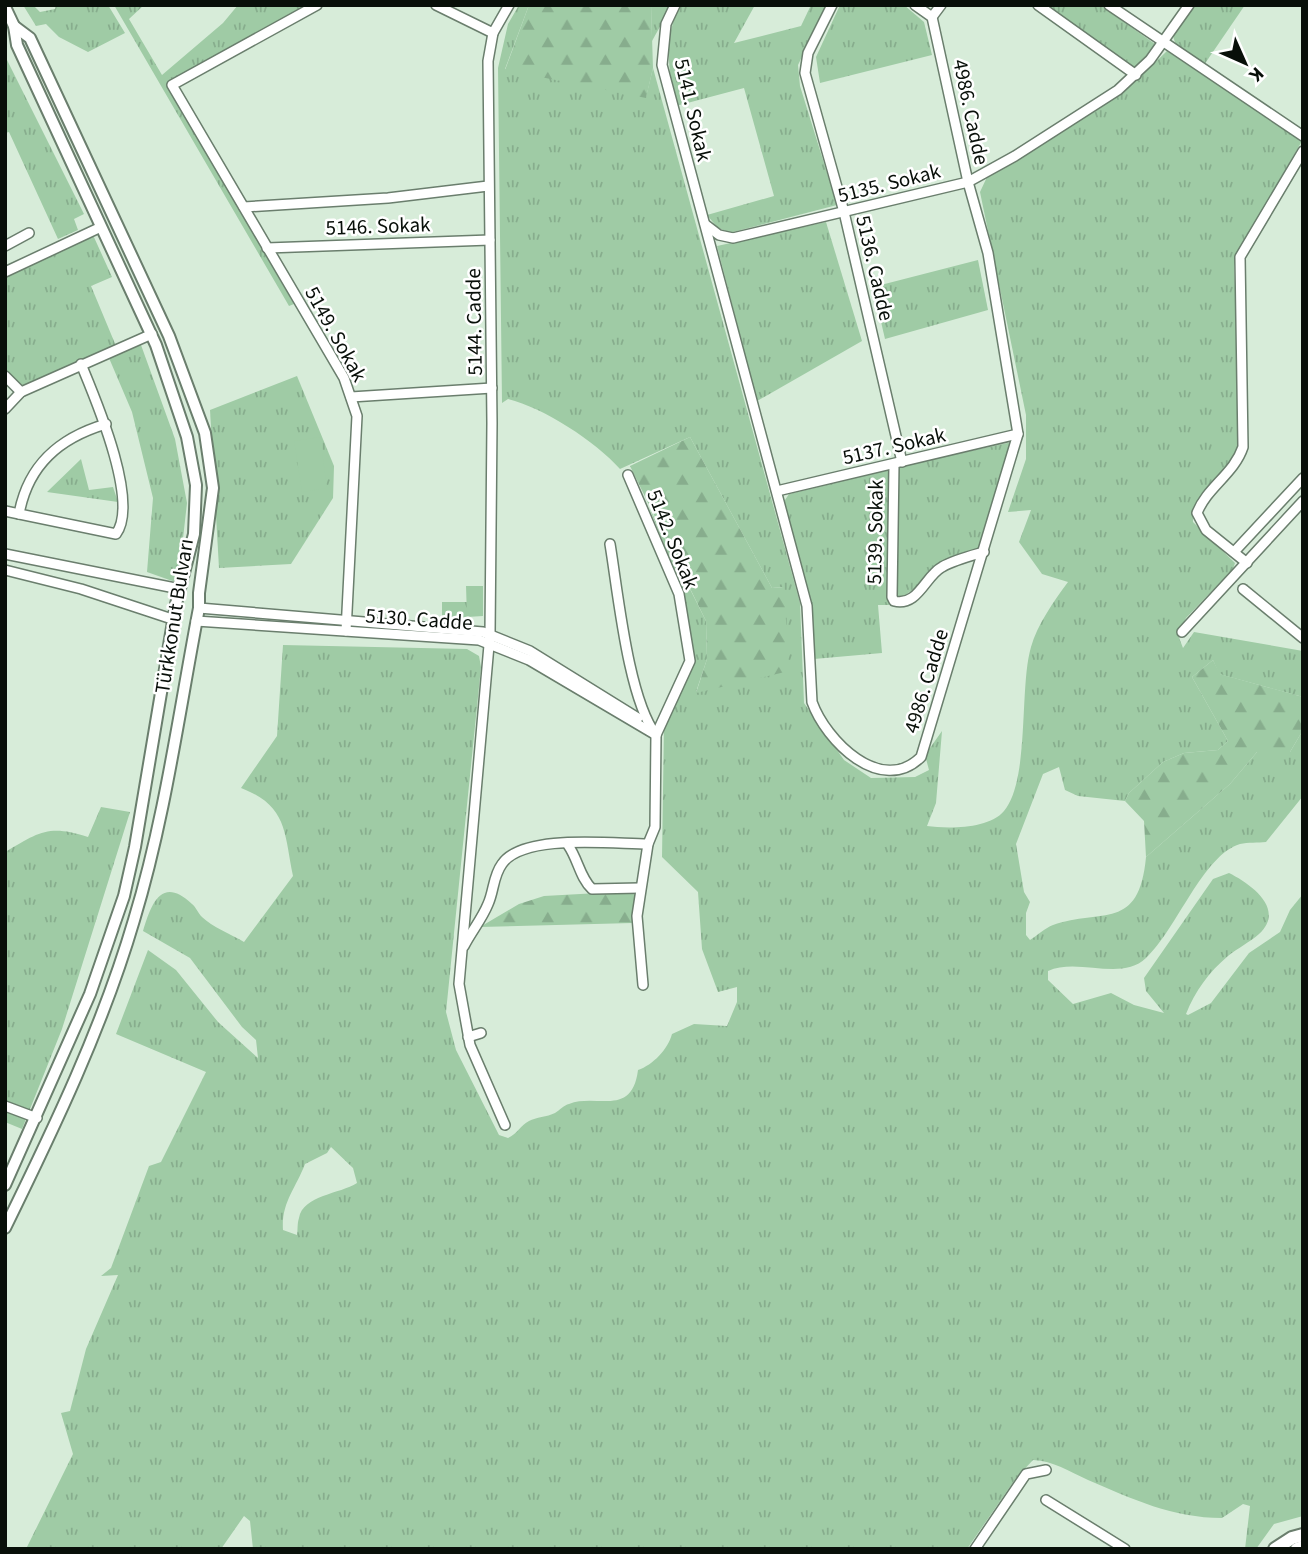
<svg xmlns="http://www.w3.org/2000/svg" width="1308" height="1554" viewBox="0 0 1308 1554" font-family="'Source Sans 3',sans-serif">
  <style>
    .grass { fill: url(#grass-tufts); fill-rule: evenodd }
    .forest { fill: url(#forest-firs) }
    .garden { fill: #9fcba5 }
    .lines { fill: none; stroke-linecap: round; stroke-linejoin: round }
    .minor-casing { stroke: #6a7e6d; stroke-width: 12 }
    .tertiary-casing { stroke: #6a7e6d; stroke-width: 14 }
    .secondary-casing { stroke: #6a7e6d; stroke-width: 16 }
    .minor { stroke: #fff; stroke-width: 9 }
    .tertiary { stroke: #fff; stroke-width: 10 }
    .secondary { stroke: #fff; stroke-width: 12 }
    .labels { text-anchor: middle; stroke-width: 5; stroke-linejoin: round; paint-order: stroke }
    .street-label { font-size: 21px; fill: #080f09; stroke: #fff }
  </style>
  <defs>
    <pattern id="grass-tufts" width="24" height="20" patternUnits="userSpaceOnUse" patternTransform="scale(1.75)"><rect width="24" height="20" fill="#9fcba5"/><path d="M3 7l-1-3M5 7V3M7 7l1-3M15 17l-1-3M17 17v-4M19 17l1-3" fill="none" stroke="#87ad8d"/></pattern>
    <pattern id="forest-firs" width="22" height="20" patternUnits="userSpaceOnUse" patternTransform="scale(1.75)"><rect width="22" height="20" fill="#9fcba5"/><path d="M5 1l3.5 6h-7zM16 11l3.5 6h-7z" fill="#87ad8d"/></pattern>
  </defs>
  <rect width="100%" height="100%" fill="#d7ecd9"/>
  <!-- grass -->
  <g class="grass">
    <polygon points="23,5 33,5 40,12 55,9 56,5 108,5 125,33 88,52 59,37 46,24 36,26"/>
    <polygon points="114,5 144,5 129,19 162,75 223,23 238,5 311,5 168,87 294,304 289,306"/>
    <path d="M519 5H529L505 69 646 97 653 68 800 603 804 703 844 760 871 778 915 777 929 770 925 755 942 731 936 803 927 826C948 829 989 829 1004 811 1030 780 1019 688 1031 647 1037 625 1054 601 1068 582L1042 574 1019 542 1031 510 1008 512 1026 459V415L980 192 987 177 1138 79 1167 51 1302 141 1239 250 1234 266 1242 439C1239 447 1238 459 1233 466 1217 485 1192 493 1193 522L1235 563 1233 569 1186 618 1178 635 1183 648 1194 632 1303 651V697L1219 674 1213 660 1192 677 1228 741 1218 750 1184 753 1163 762 1129 793 1125 801 1078 796 1065 790 1059 767 1043 774 1016 844 1024 892 1030 902 1026 913V935L1030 940C1038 935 1045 928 1053 925 1102 908 1139 932 1146 857L1230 784 1257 752H1290L1303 730V796L1266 842C1258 843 1248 842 1240 844 1203 855 1177 929 1146 958 1121 982 1078 957 1048 971V980L1073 1004 1111 993 1134 1005 1164 1013 1146 991 1144 978 1213 879 1229 873C1251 884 1286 909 1259 934 1250 942 1238 948 1228 956 1209 972 1195 991 1186 1014L1188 1015 1211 1003 1249 953 1280 932 1290 910 1303 894V1516L1274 1524 1256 1549H1245L1250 1506 1243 1504 1222 1518C1173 1518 1132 1499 1088 1480 1068 1471 1054 1461 1033 1460L1016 1478 967 1549H253L250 1521 244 1516 221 1549H26L73 1454 61 1413 70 1411 86 1349 118 1275 101 1276 111 1268 149 1166 161 1162 206 1072 116 1034 148 950 176 970 218 1022 258 1058 256 1040 242 1027 190 958 143 931C151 905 161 875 192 904 196 907 198 913 202 917 212 927 231 934 244 942L293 876C284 833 288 806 241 788L277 736 283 645 467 649 479 656 481 667 446 1012 456 1050 499 1135 508 1138C517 1134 521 1125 529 1121 536 1117 547 1117 555 1113 560 1110 564 1105 569 1104 596 1093 632 1118 638 1070 653 1065 668 1049 672 1034L694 1024 727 1026 737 1002V987L718 992 702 949 698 892 662 857 664 725 694 659 683 592 649 507 706 621 707 659 696 692 783 587 772 588 690 437 620 469C595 441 544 408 508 399L502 403 498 68 508 24ZM331 1147 353 1168 357 1183C340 1194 303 1195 299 1218 297 1224 298 1229 297 1235L283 1230C281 1203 296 1188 305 1164L327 1153Z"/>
    <polygon points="651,5 672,5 652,41"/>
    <path d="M681 5H755L734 43 801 26 811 5H827L798 65 800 86 837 205 729 233 717 227 707 215 774 196 744 88 676 106C669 72 662 37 681 5Z"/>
    <polygon points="840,5 904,5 924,22 932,55 820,83 816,57"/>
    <polygon points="1045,5 1100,5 1155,44 1136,69"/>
    <polygon points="1195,5 1245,5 1204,65 1176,46 1173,36"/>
    <polygon points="5,56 84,214 74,219 78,230 58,239 9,132 5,133"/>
    <polygon points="826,222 862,341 757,401 717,246"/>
    <polygon points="93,235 112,277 91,286 116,346 24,388 5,369 5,275"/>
    <polygon points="978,260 988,310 885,339 873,287"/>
    <polygon points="141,345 175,439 187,503 178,583 147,572 153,498 132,412 109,358"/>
    <polygon points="297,376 334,466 333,498 291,564 219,568 210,410"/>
    <polygon points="1012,442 982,548 942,562 922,583 901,598 896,595 898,467"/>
    <polygon points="81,459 89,490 113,487 118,502 47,492"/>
    <polygon points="888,470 889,605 878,605 882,653 814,659 810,596 783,503 789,494"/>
    <rect x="442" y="602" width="25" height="15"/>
    <path d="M101 807 130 812 62 1029 22 1129 5 1122V852C39 832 49 824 88 837Z"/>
  </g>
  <!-- forest -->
  <g class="forest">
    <polygon points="529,5 651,5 653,68 646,98 505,70"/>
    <polygon points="690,437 772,588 784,587 789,671 696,693 707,659 706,621 630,466"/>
    <polygon points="1213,660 1220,674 1303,697 1303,730 1290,752 1257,752 1230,784 1146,857 1144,821 1125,801 1129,793 1163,762 1184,753 1218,750 1228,741 1192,677"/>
    <polygon points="635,891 633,923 480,927 519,904 544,896"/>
  </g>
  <!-- garden -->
  <g class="garden">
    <polygon points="320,437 327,488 302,492 294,441"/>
    <polygon points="466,586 483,586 483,616 467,617"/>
  </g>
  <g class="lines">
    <defs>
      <g id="minor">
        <polyline points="317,5 172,85 344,378 357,416 346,631"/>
        <polyline points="436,5 493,33"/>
        <path d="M675 5 666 24 662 65 807 606 812 702C826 741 881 796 921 757L1018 434 988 253 968 182 932 17 915 5"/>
        <polyline points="832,5 808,53 805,73 844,212 902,462"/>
        <polyline points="1038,5 1136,75"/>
        <polyline points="1109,5 1303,136"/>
        <polyline points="932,17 941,5"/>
        <polyline points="244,207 388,198 488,186"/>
        <polyline points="706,225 719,235 733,238 968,182 1015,156 1118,90 1150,60 1189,5"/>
        <polyline points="5,246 29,233"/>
        <polyline points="267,248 490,240"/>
        <polyline points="5,272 101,227"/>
        <polyline points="5,376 21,392"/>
        <polyline points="351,397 492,388"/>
        <polyline points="5,409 21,392 152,334"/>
        <path d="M894 464 892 597 894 601C918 607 925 576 942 567 954 560 970 556 984 552"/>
        <polyline points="777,491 1018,434"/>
        <path d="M5 511 116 534C140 502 95 398 81 364"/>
        <path d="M19 514C28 465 59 438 106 424"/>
        <path d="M610 544C618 592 628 698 656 735L655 827 648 844 637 916 643 985"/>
        <polyline points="1234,552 1303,478"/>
        <polyline points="5,554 180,589"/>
        <path d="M1247 563 1206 530 1197 513C1207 487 1234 474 1243 447L1240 257 1303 151"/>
        <polyline points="5,570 81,589 175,620"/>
        <polyline points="1243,589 1303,638"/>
        <polyline points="199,608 483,632 530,651 638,718"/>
        <polyline points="196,621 479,640 529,660 656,735 690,661 679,594 628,475"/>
        <polyline points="1182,632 1303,501"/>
        <path d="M568 845C578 859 580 878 592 889L640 888"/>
        <path d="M464 946C471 932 482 919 488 904 494 891 493 876 502 864 523 833 613 844 648 844"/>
        <polyline points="468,1037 481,1033"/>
        <polyline points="5,1106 37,1118"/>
        <polyline points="505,1125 470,1045 459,984 490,634 492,423 488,61 493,33 509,5"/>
        <polyline points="1046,1500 1125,1549"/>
        <polyline points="975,1549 1026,1474 1046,1470"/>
      </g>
      <g id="tertiary">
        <polyline points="5,7 14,26 17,45 156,345 187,437 196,485 194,534 176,604 135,847 124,896 90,994 5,1185"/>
        <path d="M5 1228C54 1128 103 1026 134 920 165 818 179 712 199 608V593L213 488 205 433 169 336 30 38 14 26"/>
      </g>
      <g id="secondary">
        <polyline points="1275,1549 1292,1538 1303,1535"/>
        <polyline points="1297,1549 1303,1547"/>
      </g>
    </defs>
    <!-- minor casing -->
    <use href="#minor" class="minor-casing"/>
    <!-- tertiary casing -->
    <use href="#tertiary" class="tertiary-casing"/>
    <!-- secondary casing -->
    <use href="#secondary" class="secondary-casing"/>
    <!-- minor -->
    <use href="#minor" class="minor"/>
    <!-- tertiary -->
    <use href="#tertiary" class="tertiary"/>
    <!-- secondary -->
    <use href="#secondary" class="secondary"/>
  </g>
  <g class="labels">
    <!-- street labels -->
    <g class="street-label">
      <text transform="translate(693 110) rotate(77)" y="7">5141. Sokak</text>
      <text transform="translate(971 112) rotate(78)" y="7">4986. Cadde</text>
      <text transform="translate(889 183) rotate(-14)" y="7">5135. Sokak</text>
      <text transform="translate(378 226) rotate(-2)" y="7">5146. Sokak</text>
      <text transform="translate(875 268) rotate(77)" y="7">5136. Cadde</text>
      <text transform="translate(474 322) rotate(-91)" y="7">5144. Cadde</text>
      <text transform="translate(336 334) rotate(61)" y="7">5149. Sokak</text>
      <text transform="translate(894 446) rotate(-13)" y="7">5137. Sokak</text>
      <text transform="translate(875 532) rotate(-89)" y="7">5139. Sokak</text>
      <text transform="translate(673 539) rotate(68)" y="7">5142. Sokak</text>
      <text transform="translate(174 616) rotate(-81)" y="7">Türkkonut Bulvarı</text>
      <text transform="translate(419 619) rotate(4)" y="7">5130. Cadde</text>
      <text transform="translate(926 681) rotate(-73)" y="7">4986. Cadde</text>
    </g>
  </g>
  <!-- border -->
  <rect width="1308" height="1554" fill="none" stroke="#080f09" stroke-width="14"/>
  <!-- north arrow -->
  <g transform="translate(1245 63) rotate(135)" stroke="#ffffff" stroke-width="5" paint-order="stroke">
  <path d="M0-5L12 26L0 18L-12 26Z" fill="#080f09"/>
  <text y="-10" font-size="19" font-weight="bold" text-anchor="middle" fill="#080f09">K</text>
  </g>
</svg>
